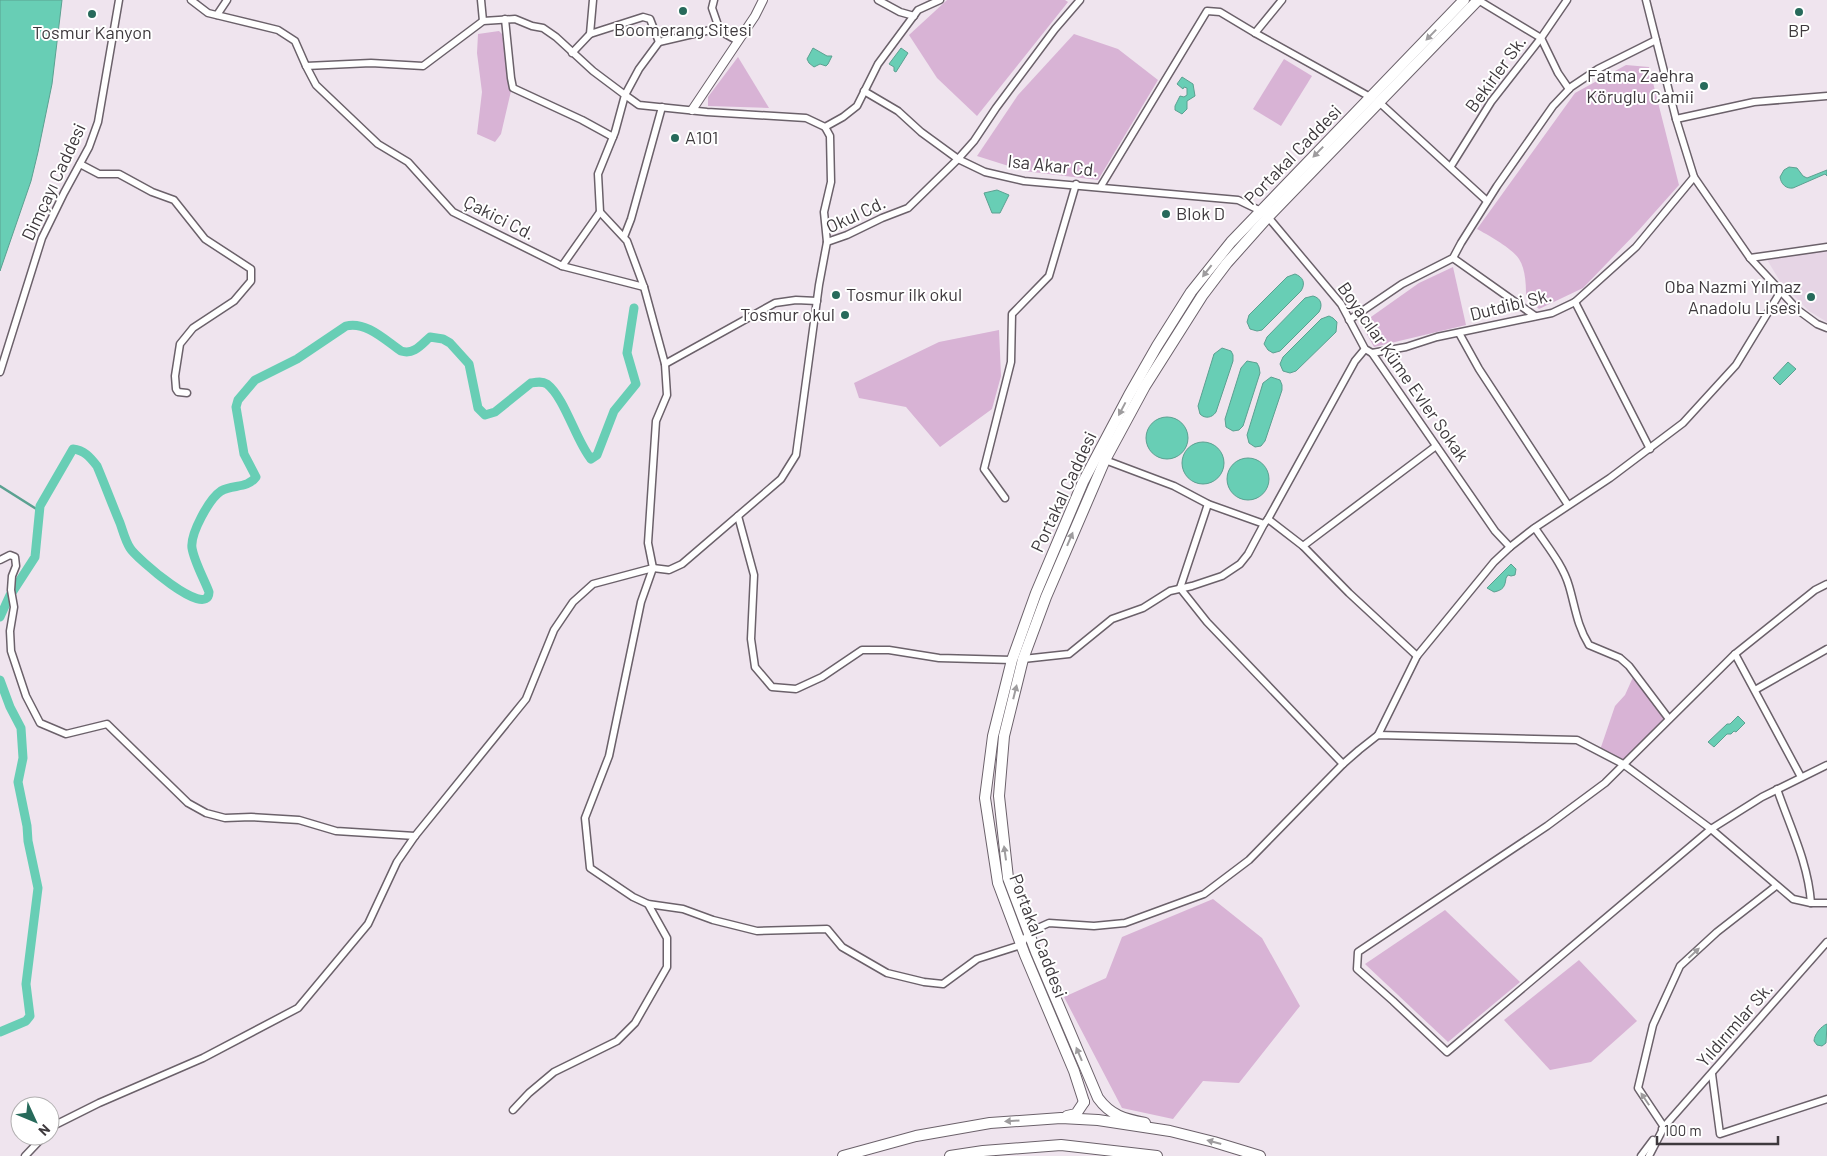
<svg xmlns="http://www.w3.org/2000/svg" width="1827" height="1156" viewBox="0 0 1827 1156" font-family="Barlow,sans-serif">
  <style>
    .built { fill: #e6d5e5 }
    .green { fill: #d8b3d5 }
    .water { fill: #68ceb5; stroke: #5ba191 }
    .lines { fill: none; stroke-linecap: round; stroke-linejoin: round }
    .stream { stroke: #5ba191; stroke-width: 2.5 }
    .canal { stroke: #68ceb5; stroke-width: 9 }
    .minor-casing { stroke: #6b616a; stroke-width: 9 }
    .tertiary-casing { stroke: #6b616a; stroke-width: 10 }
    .primary-casing { stroke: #6b616a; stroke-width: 12 }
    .trunk-casing { stroke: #6b616a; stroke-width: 12 }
    .minor { stroke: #fff; stroke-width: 6 }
    .tertiary { stroke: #fff; stroke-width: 8 }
    .primary { stroke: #fff; stroke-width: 10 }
    .trunk { stroke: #fff; stroke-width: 10 }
    .oneway { fill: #9e9c9e }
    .poi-dot { fill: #276a5b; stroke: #fff; stroke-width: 2 }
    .labels { text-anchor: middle; stroke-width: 4; stroke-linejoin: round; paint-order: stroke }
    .poi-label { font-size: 18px; fill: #3e393d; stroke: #fff }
    .street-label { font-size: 18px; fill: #3e393d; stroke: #fff }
  </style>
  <rect width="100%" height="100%" fill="#efe4ee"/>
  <!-- built -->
  <polygon class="built" points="1827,249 1827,322 1809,311 1781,283 1766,258"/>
  <!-- green -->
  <g class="green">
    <polygon points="947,0 1065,0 1068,2 977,116 937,78 909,35"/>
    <polygon points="499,31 502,34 511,91 501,134 495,142 477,134 482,92 477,53 478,34"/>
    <polygon points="1074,34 1118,49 1158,80 1098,180 1024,171 977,156 1018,95"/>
    <polygon points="738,57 769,108 708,106 708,97"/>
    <polygon points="1284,59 1312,76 1281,126 1253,109"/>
    <path d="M1626 65 1649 67 1679 185 1638 231 1583 288 1539 309 1526 298C1526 286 1526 270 1519 259 1512 248 1488 235 1477 229L1575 93Z"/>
    <polygon points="1453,267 1466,325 1374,347 1361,324 1419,283"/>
    <polygon points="999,330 1001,376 992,409 940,447 906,407 859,398 854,383 939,342"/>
    <polygon points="1634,675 1666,719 1623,761 1600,750 1615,706 1625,695"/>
    <polygon points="1213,899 1262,938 1300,1006 1239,1083 1203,1081 1173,1119 1122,1108 1064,997 1106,978 1122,937"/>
    <polygon points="1445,910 1520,982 1448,1042 1365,964"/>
    <polygon points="1579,960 1637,1021 1591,1062 1550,1070 1504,1020"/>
  </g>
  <!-- water -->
  <g class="water">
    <polygon points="0,0 62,0 52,84 38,152 31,181 0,271"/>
    <polygon points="813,48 827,56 832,56 828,64 826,66 820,64 814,67 809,63 807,59"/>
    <polygon points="901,48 908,53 896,72 894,71 894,67 889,64"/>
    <polygon points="1182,77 1193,84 1195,96 1187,101 1187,109 1182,114 1175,110 1175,106 1180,96 1184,97 1187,95 1187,88 1184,87 1183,89 1177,84"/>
    <path d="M1789 167 1797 168 1803 176 1807 178 1827 170V176L1825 174 1793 188C1786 189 1781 184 1780 177L1784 170Z"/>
    <polygon points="997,190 1009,195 1000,213 992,213 984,193"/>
    <path d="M1295 274C1303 277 1306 283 1301 291L1262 330 1257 331 1250 329 1247 322 1249 315 1287 277Z"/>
    <path d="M1313 296C1321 298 1323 305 1319 312L1280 351 1273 353 1268 350 1264 344 1267 337 1305 298Z"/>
    <polygon points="1329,316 1333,318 1337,322 1336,332 1296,371 1290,373 1283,371 1280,364 1283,357 1321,319"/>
    <path d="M1222 348 1231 351 1233 355V361L1216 412C1212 418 1205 419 1200 414L1198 406 1214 354Z"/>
    <polygon points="1247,361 1257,363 1259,367 1260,373 1243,426 1239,430 1233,431 1226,427 1225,419 1241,368"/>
    <polygon points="1788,362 1796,369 1780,385 1773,378"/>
    <polygon points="1271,377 1280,380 1282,385 1282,390 1265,441 1261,446 1255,447 1249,443 1247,435 1263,383"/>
    <circle cx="1167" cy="438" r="21"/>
    <circle cx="1203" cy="463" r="21"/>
    <circle cx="1248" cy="479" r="21"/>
    <path d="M1511 564 1516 569 1515 575 1511 576 1508 575 1506 578C1505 587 1503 590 1494 592L1487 588Z"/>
    <polygon points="1738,716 1745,723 1736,732 1734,731 1731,734 1727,734 1714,747 1708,742 1727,724 1730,724"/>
    <path d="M1827 1024 1826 1043 1822 1046 1817 1045 1814 1041C1814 1035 1821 1026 1827 1024Z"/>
  </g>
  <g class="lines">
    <!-- stream -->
    <polyline class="stream" points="0,486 38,510"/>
    <!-- canal -->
    <g class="canal">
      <path d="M13 591 35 557 40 506 73 449C84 450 90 457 97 466 105 485 112 504 120 523 123 531 125 540 130 548 135 557 208 621 209 592 204 579 194 561 192 548 190 534 209 499 221 491 233 484 247 489 256 477L244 454 236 407 238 400 255 380 297 359 346 326C366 321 385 340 401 351 414 355 421 345 430 337L443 339 450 343 469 364 478 408 485 415 495 412 531 383C537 382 542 381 547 384 565 398 576 441 591 459L597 455 614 411 636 384 627 353 634 308"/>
      <polyline points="0,617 10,595"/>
      <polyline points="0,680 10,707 21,728 23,758 18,782 27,826 28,841 38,888 26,984 30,1016 26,1021 0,1032"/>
    </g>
    <defs>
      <g id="minor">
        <polyline points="191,0 208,13 278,30 295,41 306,66 371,63 423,66 483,21 515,19 532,26 543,28 556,37 593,71 625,95 615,132 598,174 600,212 627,241 644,287 665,364 667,395 656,421 648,543 653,568 641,602 609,756 585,818 590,868 633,897 648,904 683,909 713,920 757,931 827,929 842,947 887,973 924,982 943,984 977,959 1021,945 1029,932 1049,923 1094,926 1125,923 1204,894 1249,860 1343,764 1359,750 1378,735 1577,740 1623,764 1711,829 1793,899 1811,903 1827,903"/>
        <polyline points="481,0 483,21"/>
        <polyline points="593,0 590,34 643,17 650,19 659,42 719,28"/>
        <polyline points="714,0 712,8 720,31 738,41"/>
        <polyline points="878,0 900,12 914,16"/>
        <polyline points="1478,0 1541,38 1558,73 1569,89"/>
        <polyline points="1646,0 1676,119 1694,177 1750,258 1798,310 1817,324 1827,328"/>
        <polyline points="217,15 227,0"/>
        <polyline points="505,19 511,78 513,88 582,120 613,137"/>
        <polyline points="1255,33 1282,0"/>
        <polyline points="659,42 639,69 625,95 639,105 707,112 806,118 825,127"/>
        <polyline points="572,53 590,34"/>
        <polyline points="306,66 316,85 378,144 408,162 453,212 562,266 644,287"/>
        <polyline points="864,91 898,111 921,132 958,159 985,172 1024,181 1238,200 1261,211"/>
        <polyline points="1380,103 1487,201"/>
        <polyline points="1676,119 1754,102 1827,96"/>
        <polyline points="80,164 99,174 119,174 152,192 174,200 205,239 251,269 251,281 234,301 193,328 180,344 175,376 176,389 178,392 187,393"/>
        <polyline points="1451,166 1491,102 1541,38 1567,0"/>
        <polyline points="1101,186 1207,11 1220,12 1255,33 1372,98"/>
        <polyline points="1268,217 1341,304 1365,349 1372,353 1495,531 1510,547"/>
        <polyline points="624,237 631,219 662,107"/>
        <polyline points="827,242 824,212 831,182 830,136 825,127 843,117 857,106 878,64 918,10 940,0"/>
        <polyline points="1453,258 1535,316"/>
        <polyline points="1750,258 1827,247"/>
        <polyline points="562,266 600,212"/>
        <polyline points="1575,302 1650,449"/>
        <polyline points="1349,320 1402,284 1453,258 1461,243 1497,186 1553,106 1571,87 1598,69 1656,40"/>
        <polyline points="1459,333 1479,369 1568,505"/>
        <polyline points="1372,353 1406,347 1437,337 1552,313 1575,302 1636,247 1694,177"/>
        <polyline points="665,364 775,303 796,300 817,301"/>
        <polyline points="0,372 42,238 64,193 89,147 98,122 119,0"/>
        <polyline points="1105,460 1174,486 1208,504 1264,524 1268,519 1303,546 1349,593 1417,656"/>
        <polyline points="1005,498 984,469 1011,362 1012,314 1049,276 1076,184"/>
        <polyline points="1208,504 1180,588 1207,622 1343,764"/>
        <polyline points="738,516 754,575 751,639 755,667 772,687 796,689 822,677 862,650 889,650 939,658 1012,660"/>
        <polyline points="1268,519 1355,361 1365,349"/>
        <path d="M1535 528C1547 546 1563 565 1569 586 1575 606 1577 626 1589 645L1620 658 1629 666 1669 719"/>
        <polyline points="1303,546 1436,446"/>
        <polyline points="0,560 10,555 15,557 16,566 12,576 11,590 14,607 10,631 11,651 26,696 40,723 66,734 107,724 188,803 206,813 225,818 251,817 299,820 336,831 415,836"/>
        <polyline points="1827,584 1815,590 1735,654 1605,783 1547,826 1358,952 1357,969 1393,1001 1447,1052 1711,829 1762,797 1827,765"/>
        <polyline points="1735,654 1801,777"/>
        <polyline points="1023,659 1069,654 1112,619 1143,608 1170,591 1192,586 1222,576 1240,564 1248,554 1264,524"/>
        <polyline points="1755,690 1827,649"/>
        <polyline points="1378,735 1417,656 1494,562 1510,547 1533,529 1610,478 1683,423 1736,365 1781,291"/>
        <path d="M1777 789C1790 827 1808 862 1811 903"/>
        <polyline points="1712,1074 1720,1134 1827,1099"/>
        <polyline points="513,1110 529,1093 554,1072 617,1041 635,1023 667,967 667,938 648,904"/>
        <polyline points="1662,1129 1827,942"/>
        <polyline points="50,1130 55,1125 99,1103 203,1058 298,1008 368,924 397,862 415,836 526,699 554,630 573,602 593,584 653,568 669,570 682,564 781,479 796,455 819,285 827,242 847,235 882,218 908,208 958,159 974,141 996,108 1055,29 1080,0"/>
        <polyline points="25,1156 44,1136"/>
        <polyline points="1641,1156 1653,1140"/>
        <polyline points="1649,1156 1664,1127 1638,1088 1653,1025 1680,966 1717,932 1776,886"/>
      </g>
      <polyline id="tertiary" points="692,110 755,16 763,0"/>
      <g id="primary">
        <polyline points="1084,1102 1074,1071 1025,955 998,883 985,798 993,736 1012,660 1036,593 1083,482 1129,395 1157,346 1191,292 1231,242 1464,0"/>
        <path d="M1145 1123C1125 1119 1111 1116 1098 1098L1036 952 1008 878 999 796 1004 736 1023 659 1046 597 1105 460 1145 386 1202 296 1227 263 1268 217 1478 0"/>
      </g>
      <g id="trunk">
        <polyline points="1067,1116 1076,1114 1084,1102"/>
        <polyline points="843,1156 916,1136 990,1123 1061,1118 1098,1120 1170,1131 1214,1142 1260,1156"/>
        <polyline points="950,1156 983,1151 1061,1145 1157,1156"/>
      </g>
    </defs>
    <!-- minor casing -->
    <use href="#minor" class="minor-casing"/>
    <!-- tertiary casing -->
    <use href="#tertiary" class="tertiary-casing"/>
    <!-- primary casing -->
    <use href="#primary" class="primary-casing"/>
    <!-- trunk casing -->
    <use href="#trunk" class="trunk-casing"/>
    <!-- minor -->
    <use href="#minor" class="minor"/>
    <!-- tertiary -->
    <use href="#tertiary" class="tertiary"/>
    <!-- primary -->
    <use href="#primary" class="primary"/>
    <!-- trunk -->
    <use href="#trunk" class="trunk"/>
  </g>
  <!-- one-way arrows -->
  <defs><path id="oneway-solid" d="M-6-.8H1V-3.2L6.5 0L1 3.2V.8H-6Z" transform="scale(1.25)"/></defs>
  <g class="oneway">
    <use href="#oneway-solid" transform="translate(1431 35) rotate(134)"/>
    <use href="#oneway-solid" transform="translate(1318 152) rotate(134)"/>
    <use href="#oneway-solid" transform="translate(1207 271) rotate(128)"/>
    <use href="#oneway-solid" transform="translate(1122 409) rotate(118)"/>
    <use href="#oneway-solid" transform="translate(1070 539) rotate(-67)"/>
    <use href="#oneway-solid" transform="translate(1015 692) rotate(-76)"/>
    <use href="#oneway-solid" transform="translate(1005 853) rotate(-98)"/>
    <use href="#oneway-solid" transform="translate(1694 953) rotate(-43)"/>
    <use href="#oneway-solid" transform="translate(1079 1054) rotate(-113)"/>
    <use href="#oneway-solid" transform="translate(1645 1099) rotate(-124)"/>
    <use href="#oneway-solid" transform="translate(1012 1121) rotate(176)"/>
    <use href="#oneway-solid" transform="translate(1214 1142) rotate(-165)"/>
  </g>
  <!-- markers -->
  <g class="poi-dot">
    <circle cx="683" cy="11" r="5"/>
    <circle cx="1799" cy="12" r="5"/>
    <circle cx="92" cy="14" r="5"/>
    <circle cx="1704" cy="86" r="5"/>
    <circle cx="675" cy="138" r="5"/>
    <circle cx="1166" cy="214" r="5"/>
    <circle cx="836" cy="295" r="5"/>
    <circle cx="1811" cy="297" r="5"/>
    <circle cx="845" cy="315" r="5"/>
  </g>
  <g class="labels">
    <!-- poi labels -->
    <g class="poi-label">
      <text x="683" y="36">Boomerang Sitesi</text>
      <text x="1799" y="37">BP</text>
      <text x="92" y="39">Tosmur Kanyon</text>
      <text x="1694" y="82" text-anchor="end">Fatma Zaehra<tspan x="1694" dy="21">Köruglu Camii</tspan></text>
      <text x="685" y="144" text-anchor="start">A101</text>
      <text x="1176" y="220" text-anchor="start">Blok D</text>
      <text x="1801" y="293" text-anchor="end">Oba Nazmi Yılmaz<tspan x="1801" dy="21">Anadolu Lisesi</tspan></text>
      <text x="846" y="301" text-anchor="start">Tosmur ilk okul</text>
      <text x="835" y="321" text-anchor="end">Tosmur okul</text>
    </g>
    <!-- street labels -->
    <g class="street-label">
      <text transform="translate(1496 74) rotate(-54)" y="6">Bekirler Sk.</text>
      <text transform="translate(1293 155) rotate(-46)" y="6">Portakal Caddesi</text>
      <text transform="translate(1053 166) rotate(6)" y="6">Isa Akar Cd.</text>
      <text transform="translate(54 182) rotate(-65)" y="6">Dimçayı Caddesi</text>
      <text transform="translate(856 215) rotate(-25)" y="6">Okul Cd.</text>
      <text transform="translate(499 218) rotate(27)" y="6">Çakici Cd.</text>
      <text transform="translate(1511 305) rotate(-14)" y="6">Dutdibi Sk.</text>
      <text transform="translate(1403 372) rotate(55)" y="6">Boyacılar Küme Evler Sokak</text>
      <text transform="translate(1064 492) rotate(-65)" y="6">Portakal Caddesi</text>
      <text transform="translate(1038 936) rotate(69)" y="6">Portakal Caddesi</text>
      <text transform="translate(1735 1025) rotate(-49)" y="6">Yıldırımlar Sk.</text>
    </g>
  </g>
  <!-- north arrow -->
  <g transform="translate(35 1121) rotate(134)"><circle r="24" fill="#ffffff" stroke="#b2b0b1"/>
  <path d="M0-4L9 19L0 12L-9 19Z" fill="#276a5b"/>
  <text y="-8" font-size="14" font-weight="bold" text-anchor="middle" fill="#3e393d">N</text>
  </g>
  <!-- scale -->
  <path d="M1657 1136v8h121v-8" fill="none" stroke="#3e393d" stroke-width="2.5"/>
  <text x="1664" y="1136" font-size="15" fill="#3e393d" stroke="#ffffff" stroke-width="4" paint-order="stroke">100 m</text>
</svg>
